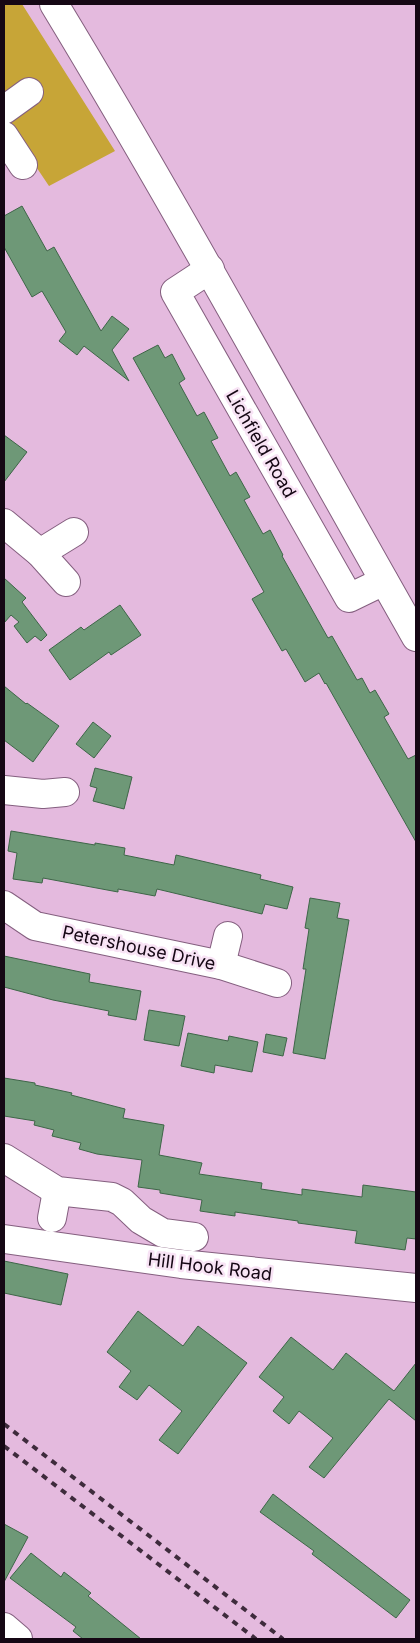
<svg xmlns="http://www.w3.org/2000/svg" width="420" height="1643" viewBox="0 0 420 1643" font-family="Inter,sans-serif">
  <style>
    .green { fill: #c7a537 }
    .building { fill: #6e9877; stroke: #3e6648 }
    .lines { fill: none; stroke-linecap: round; stroke-linejoin: round }
    .minor-casing { stroke: #845f7f; stroke-width: 30 }
    .major-casing { stroke: #845f7f; stroke-width: 30 }
    .minor { stroke: #fff; stroke-width: 28 }
    .major { stroke: #fff; stroke-width: 28 }
    .rail { stroke: #3e2b3c; stroke-width: 4; stroke-dasharray: 6 6; stroke-linecap: butt }
    .labels { text-anchor: middle; stroke-width: 5; stroke-linejoin: round; paint-order: stroke }
    .street-label { font-size: 18px; fill: #150714; stroke: #f8e3f5 }
  </style>
  <rect width="100%" height="100%" fill="#e4bade"/>
  <!-- green -->
  <polygon class="green" points="4,4 22,4 115,151 49,186 10,128 13,114 4,95"/>
  <!-- building -->
  <g class="building">
    <polygon points="22,206 47,251 54,247 101,331 112,316 129,329 112,350 129,381 84,346 77,355 59,341 66,332 42,291 32,297 4,247 4,216"/>
    <polygon points="158,345 165,358 172,354 185,379 179,383 197,416 204,412 218,438 211,441 230,476 236,472 250,497 244,500 263,534 270,530 283,555 282,556 328,638 332,636 357,680 362,678 370,693 375,690 389,714 384,717 408,759 416,755 416,842 326,683 325,684 319,673 305,682 286,649 282,651 252,599 264,592 133,358"/>
    <polygon points="4,435 27,452 4,482"/>
    <polygon points="4,578 26,598 22,602 47,635 41,641 35,636 27,643 14,626 19,622 11,615 4,623"/>
    <polygon points="120,605 141,635 111,655 109,652 70,680 49,650 81,627 84,630"/>
    <polygon points="4,686 26,704 27,703 59,726 33,762 4,740"/>
    <polygon points="93,722 111,736 94,758 76,744"/>
    <polygon points="95,768 132,777 124,809 93,801 97,788 90,786"/>
    <polygon points="11,831 95,845 95,843 125,848 124,855 174,865 176,855 261,875 260,879 293,887 287,909 265,904 262,914 157,889 155,896 118,889 118,892 43,878 42,883 13,879 17,853 8,851"/>
    <polygon points="310,898 340,903 337,918 349,920 325,1059 293,1053 306,969 303,969 309,929 305,928"/>
    <polygon points="4,956 90,974 89,982 141,991 136,1020 108,1015 109,1011 53,1000 4,987"/>
    <polygon points="149,1010 185,1016 179,1046 144,1040"/>
    <polygon points="188,1033 228,1041 229,1036 258,1042 252,1072 215,1065 214,1073 181,1066"/>
    <polygon points="266,1034 287,1038 283,1056 263,1052"/>
    <polygon points="4,1078 35,1083 35,1085 72,1093 71,1095 125,1109 123,1118 164,1125 159,1155 202,1163 199,1174 262,1183 261,1189 302,1195 302,1189 362,1197 363,1185 416,1192 416,1239 407,1238 405,1250 355,1243 357,1231 298,1223 298,1221 235,1212 235,1216 200,1211 202,1200 160,1193 160,1190 138,1187 142,1160 97,1154 79,1149 81,1143 52,1136 54,1130 34,1125 35,1121 4,1116"/>
    <polygon points="4,1261 68,1274 61,1305 4,1293"/>
    <polygon points="138,1311 183,1346 198,1326 247,1363 178,1454 159,1440 182,1411 149,1385 137,1400 119,1387 131,1371 107,1352"/>
    <polygon points="291,1337 333,1370 346,1353 394,1391 416,1363 416,1421 389,1399 324,1478 309,1467 333,1438 299,1411 289,1424 273,1411 284,1397 259,1377"/>
    <polygon points="273,1494 410,1600 396,1618 312,1554 314,1551 260,1512"/>
    <polygon points="4,1524 28,1537 4,1582"/>
    <polygon points="31,1553 61,1577 64,1572 91,1593 88,1596 141,1639 83,1639 73,1631 76,1627 10,1578"/>
  </g>
  <g class="lines">
    <defs>
      <g id="minor">
        <polyline points="4,110 29,92"/>
        <polyline points="4,136 23,165"/>
        <polyline points="210,269 175,292 349,598 384,581"/>
        <polyline points="4,523 40,553 74,532"/>
        <polyline points="40,553 66,582"/>
        <polyline points="4,790 43,794 65,792"/>
        <polyline points="4,905 35,926 221,965 277,983"/>
        <polyline points="221,965 228,936"/>
        <polyline points="4,1158 57,1191 112,1197 122,1202 141,1220 163,1233 194,1237"/>
        <polyline points="52,1218 57,1191"/>
        <polyline points="4,1239 181,1264 416,1288"/>
        <polyline points="4,1627 18,1639"/>
      </g>
      <path id="major" d="M54 4C180 212 296 426 416 637"/>
    </defs>
    <!-- minor casing -->
    <use href="#minor" class="minor-casing"/>
    <!-- major casing -->
    <use href="#major" class="major-casing"/>
    <!-- minor -->
    <use href="#minor" class="minor"/>
    <!-- major -->
    <use href="#major" class="major"/>
    <!-- rail -->
    <g class="rail">
      <polyline points="4,1424 283,1639"/>
      <polyline points="4,1446 256,1639"/>
    </g>
  </g>
  <g class="labels">
    <!-- street labels -->
    <g class="street-label">
      <text transform="translate(261 444) rotate(60)" y="6">Lichfield Road</text>
      <text transform="translate(139 948) rotate(12)" y="6">Petershouse Drive</text>
      <text transform="translate(210 1267) rotate(7)" y="6">Hill Hook Road</text>
    </g>
  </g>
  <!-- border -->
  <rect width="420" height="1643" fill="none" stroke="#150714" stroke-width="10"/>
</svg>
